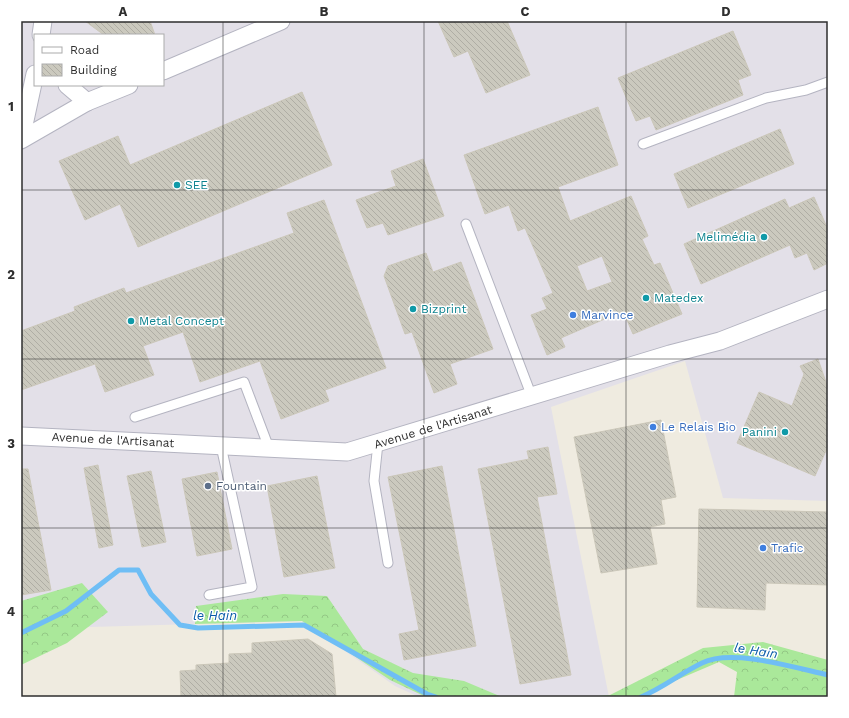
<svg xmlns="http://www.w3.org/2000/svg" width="849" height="718" viewBox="0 0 849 718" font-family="'Work Sans',sans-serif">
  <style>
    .industrial { fill: #e3e0e8; fill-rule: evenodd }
    .forest { fill: url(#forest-crowns) }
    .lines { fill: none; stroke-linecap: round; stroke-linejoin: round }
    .stream { stroke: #6fbef5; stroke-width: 5 }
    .building { fill: url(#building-back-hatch); stroke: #cbc7b9; fill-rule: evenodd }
    .service-casing { stroke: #b4b4c1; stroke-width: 11 }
    .minor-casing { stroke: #b4b4c1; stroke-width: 19 }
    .service { stroke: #fff; stroke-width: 9 }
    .minor { stroke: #fff; stroke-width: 17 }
    .grid { fill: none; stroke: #2e2e2e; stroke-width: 1; stroke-opacity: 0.55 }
    .culture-dot { fill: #0f9aa8; stroke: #fff; stroke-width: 1.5 }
    .shop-dot { fill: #3f7fe0; stroke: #fff; stroke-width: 1.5 }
    .service-dot { fill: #5c6f8a; stroke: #fff; stroke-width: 1.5 }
    .labels { text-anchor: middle; stroke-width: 3; stroke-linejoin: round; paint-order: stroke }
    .culture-label { font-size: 12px; fill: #0d838f; stroke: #fff; text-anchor: start }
    .shop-label { font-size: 12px; fill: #366cbe; stroke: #fff; text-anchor: start }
    .street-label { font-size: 12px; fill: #2e2e2e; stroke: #fff }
    .service-label { font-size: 12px; fill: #4e5e75; stroke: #fff; text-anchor: start }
    .water-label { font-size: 13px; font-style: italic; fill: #075aa8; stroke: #fff }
    .neatline { fill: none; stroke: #2e2e2e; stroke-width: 1.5 }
    .grid-label { font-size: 13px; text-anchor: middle; font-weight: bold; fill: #2e2e2e }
  </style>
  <defs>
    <pattern id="forest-crowns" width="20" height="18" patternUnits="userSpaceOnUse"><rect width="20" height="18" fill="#aae89a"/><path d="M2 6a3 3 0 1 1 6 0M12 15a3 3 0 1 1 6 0" fill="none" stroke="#93c785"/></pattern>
    <pattern id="building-back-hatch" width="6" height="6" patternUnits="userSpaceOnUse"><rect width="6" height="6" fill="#cbc9be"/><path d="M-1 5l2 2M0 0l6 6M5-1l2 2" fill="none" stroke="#afada4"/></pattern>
  </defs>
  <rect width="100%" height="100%" fill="#efebe0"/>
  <!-- industrial -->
  <path class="industrial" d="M21 21H828V501L723 498 685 361 551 407 609 697H419L395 686 302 621 21 629ZM35 35H163V85H35Z"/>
  <!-- forest -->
  <g class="forest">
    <polygon points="82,583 108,612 67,643 21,665 21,601"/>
    <polygon points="283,594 327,596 363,649 413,673 464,681 502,697 426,697 390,680 302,621 195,624 196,606"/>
    <polygon points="763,642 828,660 828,697 734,697 737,672 719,662 637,697 586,697 610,695 703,648"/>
  </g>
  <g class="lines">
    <!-- stream -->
    <g class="stream">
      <polyline points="21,633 66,611 119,570 138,570 151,594 180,625 198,628 304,625 427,694 436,697"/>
      <path d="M641 697C663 688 681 673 702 663 732 648 796 668 828 675"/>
    </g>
  </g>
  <!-- building -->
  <g class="building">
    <polygon points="85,21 150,21 155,35 104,35"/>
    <polygon points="438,21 507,21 530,75 486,93 468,51 454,57"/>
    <polygon points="733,31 751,75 738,80 743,95 656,130 650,116 636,121 618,78"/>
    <polygon points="302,92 332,165 138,247 120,204 85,220 59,161 118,136 130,165"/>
    <path d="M598 107 618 165 558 187 570 221 631 196 648 236 642 239 654 265 660 263 682 314 633 334 623 311 561 338 565 347 547 355 531 315 547 309 542 298 553 293 525 228 518 231 509 205 485 214 464 155ZM602 256 612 282 587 291 577 266Z"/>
    <polygon points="780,129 794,164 688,208 674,174"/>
    <polygon points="423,159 444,216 388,235 383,223 367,228 356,200 396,186 391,171"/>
    <polygon points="814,197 828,230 828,263 814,270 807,253 795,258 790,245 701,284 684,244 785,199 789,208"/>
    <polygon points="324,200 386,368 325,390 329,401 281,419 260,361 200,382 183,332 143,346 154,375 105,392 95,364 21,390 21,331 75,311 74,307 124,288 126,293 294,233 287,213"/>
    <polygon points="426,253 433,272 461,262 493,349 450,364 457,384 434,393 412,332 405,334 384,276 388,266"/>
    <polygon points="818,359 828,388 828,446 815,476 737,443 759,392 792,406 804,374 800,366"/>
    <polygon points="661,420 676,497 661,500 665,524 650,527 657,564 601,573 574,437"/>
    <polygon points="548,447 557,494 537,497 571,675 520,684 478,469 529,459 527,451"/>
    <polygon points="98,465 113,545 99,548 84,468"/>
    <polygon points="442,466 476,646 404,660 399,634 419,630 388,477"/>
    <polygon points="21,469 28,469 51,590 21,595"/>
    <polygon points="151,471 166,542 142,547 127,476"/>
    <polygon points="217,472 232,549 197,556 182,479"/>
    <polygon points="317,476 335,568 284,577 267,486"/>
    <polygon points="699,509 828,512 828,585 766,583 765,610 697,607"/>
    <polygon points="308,639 332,654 336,697 181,697 180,671 196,670 196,665 229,663 229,654 252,653 252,643"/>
  </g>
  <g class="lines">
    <defs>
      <g id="service">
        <polyline points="643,144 766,98 806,90 828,82"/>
        <polyline points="466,224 532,397"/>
        <polyline points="135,417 244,382 269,448"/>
        <polyline points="378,443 374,481 388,563"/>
        <polyline points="209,595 252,587 221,446"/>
      </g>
      <g id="minor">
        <polyline points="41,35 43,21"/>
        <polyline points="163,71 281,21"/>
        <polyline points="67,85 87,102"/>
        <polyline points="21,139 35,74"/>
        <polyline points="21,140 87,102 129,85"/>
        <polyline points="21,436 347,452 670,354 720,341 828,299"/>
      </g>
    </defs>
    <!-- service casing -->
    <use href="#service" class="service-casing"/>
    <!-- minor casing -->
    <use href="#minor" class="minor-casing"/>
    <!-- service -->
    <use href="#service" class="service"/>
    <!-- minor -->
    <use href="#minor" class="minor"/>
  </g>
  <!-- grid -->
  <path class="grid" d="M223 21V697M424 21V697M626 21V697M21 190H828M21 359H828M21 528H828"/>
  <!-- markers -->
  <g class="culture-dot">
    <circle cx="177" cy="185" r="4"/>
    <circle cx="764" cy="237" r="4"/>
    <circle cx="646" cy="298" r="4"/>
    <circle cx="413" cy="309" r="4"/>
    <circle cx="131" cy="321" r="4"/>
    <circle cx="785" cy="432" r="4"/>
  </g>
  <g class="shop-dot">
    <circle cx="573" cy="315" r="4"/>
    <circle cx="653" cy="427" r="4"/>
    <circle cx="763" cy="548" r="4"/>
  </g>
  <circle class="service-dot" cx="208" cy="486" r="4"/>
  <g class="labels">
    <!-- culture labels -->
    <g class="culture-label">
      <text x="185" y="189">SEE</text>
      <text x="756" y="241" text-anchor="end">Melimédia</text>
      <text x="654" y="302">Matedex</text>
      <text x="421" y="313">Bizprint</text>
      <text x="139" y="325">Metal Concept</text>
      <text x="777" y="436" text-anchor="end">Panini</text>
    </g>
    <!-- shop labels -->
    <g class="shop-label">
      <text x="581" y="319">Marvince</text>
      <text x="661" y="431">Le Relais Bio</text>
      <text x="771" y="552">Trafic</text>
    </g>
    <!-- street labels -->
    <g class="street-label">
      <text transform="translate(433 427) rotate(-17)" y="4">Avenue de l'Artisanat</text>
      <text transform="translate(113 440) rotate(3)" y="4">Avenue de l'Artisanat</text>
    </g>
    <!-- service labels -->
    <g class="service-label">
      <text x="216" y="490">Fountain</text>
    </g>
    <!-- water labels -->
    <g class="water-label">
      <text x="215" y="620">le Hain</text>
      <text transform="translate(756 650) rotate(9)" y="5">le Hain</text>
    </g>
  </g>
  <!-- border -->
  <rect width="849" height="718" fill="none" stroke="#ffffff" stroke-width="44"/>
  <!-- legend -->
  <rect x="34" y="34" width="130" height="52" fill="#ffffff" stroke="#ababab"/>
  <rect x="42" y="47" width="20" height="6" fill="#ffffff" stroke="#ababab"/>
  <text x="70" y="54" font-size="12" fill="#2e2e2e">Road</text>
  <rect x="42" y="64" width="20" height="12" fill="url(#building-back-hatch)" stroke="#ababab"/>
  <text x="70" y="74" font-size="12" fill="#2e2e2e">Building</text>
  <rect x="22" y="22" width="805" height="674" class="neatline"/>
  <g class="grid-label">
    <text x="123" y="16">A</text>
    <text x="324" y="16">B</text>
    <text x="525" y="16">C</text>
    <text x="726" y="16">D</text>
    <text x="11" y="111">1</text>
    <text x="11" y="279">2</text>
    <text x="11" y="448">3</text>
    <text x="11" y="616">4</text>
  </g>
</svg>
